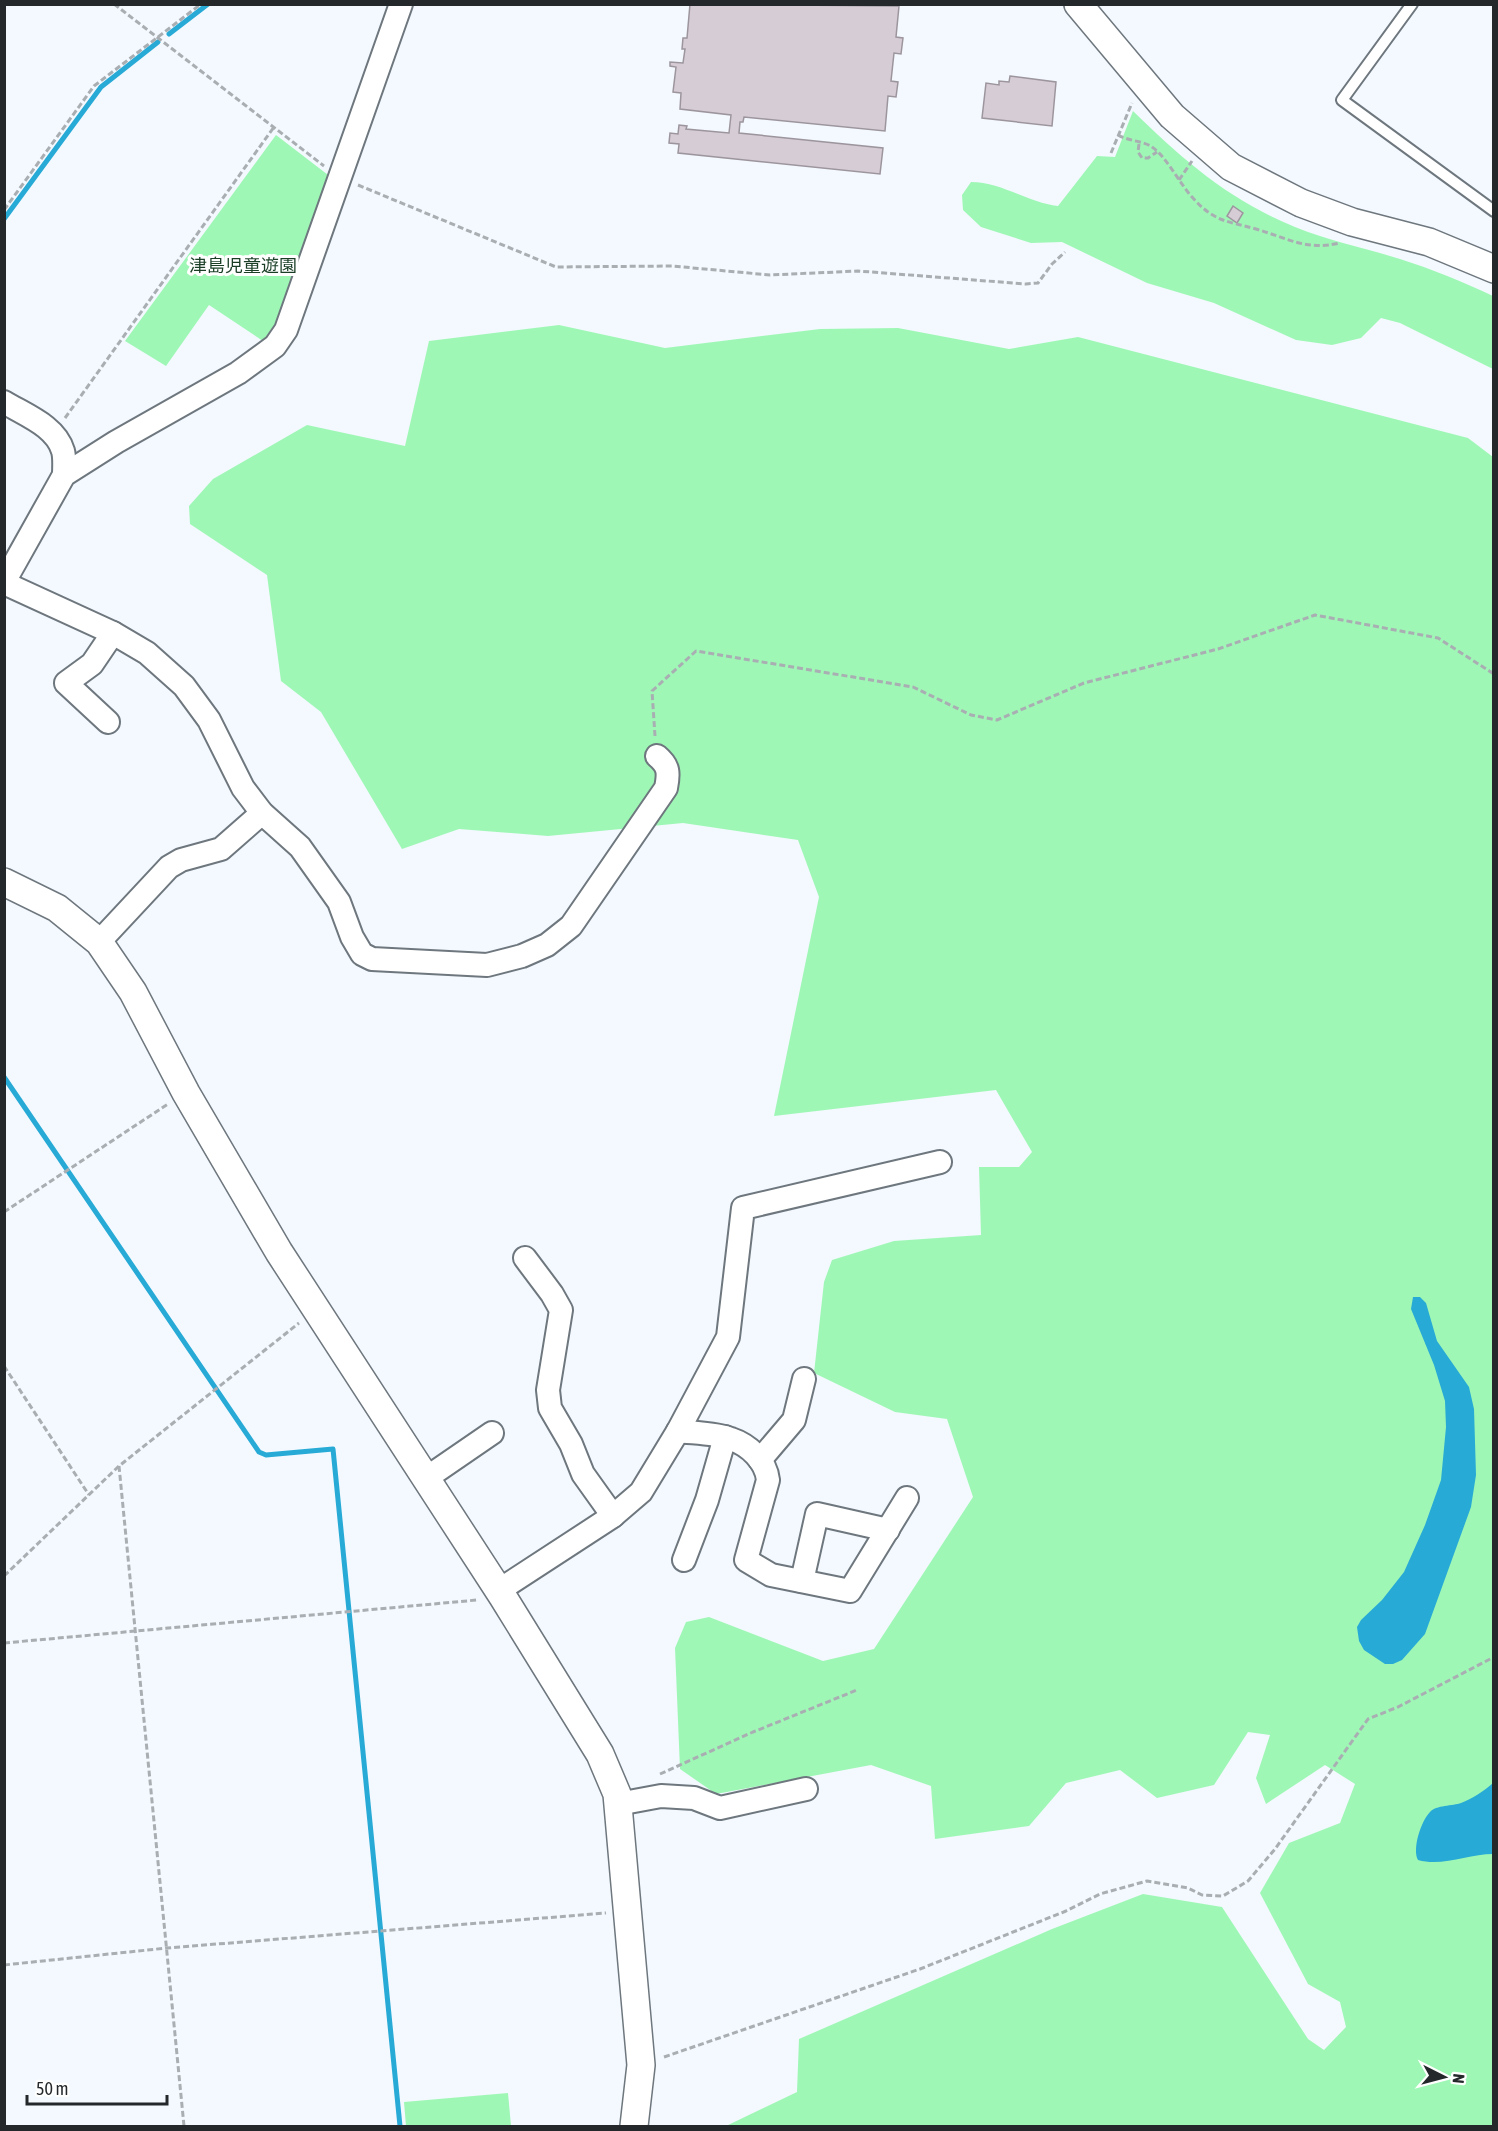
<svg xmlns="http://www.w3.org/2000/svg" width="1498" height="2131" viewBox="0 0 1498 2131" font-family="'Asap Condensed','Noto Sans JP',sans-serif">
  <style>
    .green { fill: #9ff7b6 }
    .water { fill: #27aad6 }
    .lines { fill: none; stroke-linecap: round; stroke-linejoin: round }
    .stream { stroke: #27aad6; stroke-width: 5 }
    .building { fill: #d5ccd5; stroke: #9d959e; stroke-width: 1.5 }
    .service-casing { stroke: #6e777e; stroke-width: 14 }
    .minor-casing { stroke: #6e777e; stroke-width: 26 }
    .tertiary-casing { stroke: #6e777e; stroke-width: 30 }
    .path { stroke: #a9aeb2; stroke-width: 3; stroke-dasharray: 6 3; stroke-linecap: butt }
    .service { stroke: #fff; stroke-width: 10 }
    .minor { stroke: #fff; stroke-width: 22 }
    .tertiary { stroke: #fff; stroke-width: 27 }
    .labels { text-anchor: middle; stroke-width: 6; stroke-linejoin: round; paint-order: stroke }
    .park-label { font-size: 18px; fill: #193e25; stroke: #fff }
  </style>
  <rect width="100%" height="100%" fill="#f3f9fe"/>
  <!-- green -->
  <g class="green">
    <path d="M1133 111C1183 160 1229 200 1295 227 1329 241 1365 248 1400 259 1432 269 1463 282 1493 296V369L1400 323 1381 318 1361 338 1332 345 1296 340 1214 303 1147 283 1062 242 1031 243 981 227 963 210 962 195 971 182C1002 182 1028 203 1058 206L1097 156 1115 157Z"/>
    <polygon points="276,135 332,178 276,323 263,341 209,305 166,366 125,341"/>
    <polygon points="559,325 665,348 820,329 898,328 1009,349 1078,337 1468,438 1493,457 1493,2126 726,2126 797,2092 799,2039 1052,1929 1143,1894 1222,1907 1308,2039 1324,2050 1346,2027 1340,2002 1308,1984 1260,1893 1289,1843 1340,1823 1355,1784 1325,1765 1266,1804 1256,1778 1270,1735 1248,1732 1214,1785 1157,1798 1120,1770 1066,1783 1029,1826 935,1839 931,1786 871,1765 716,1794 680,1769 675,1648 686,1622 709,1617 823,1661 874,1649 973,1497 947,1419 895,1412 814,1373 824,1282 832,1260 894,1241 981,1235 979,1167 1019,1167 1032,1152 996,1090 774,1116 819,897 798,840 683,823 548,836 459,829 402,849 321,712 281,681 267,575 190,524 189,506 213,479 307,425 405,446 429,341"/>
    <polygon points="508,2093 511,2126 406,2126 404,2102"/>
  </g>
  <!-- water -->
  <g class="water">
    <polygon points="1413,1297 1420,1297 1426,1303 1437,1341 1469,1387 1474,1409 1476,1475 1471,1507 1425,1634 1402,1660 1393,1664 1385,1664 1364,1650 1359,1641 1357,1627 1361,1620 1382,1600 1404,1572 1425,1525 1441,1480 1446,1427 1445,1401 1434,1365 1411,1309"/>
    <path d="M1493 1783V1854C1469 1854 1442 1867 1418 1860 1412 1849 1421 1821 1430 1812 1436 1805 1453 1806 1461 1803 1472 1799 1484 1791 1493 1783Z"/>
  </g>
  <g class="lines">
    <!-- stream -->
    <g class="stream">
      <polyline points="169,34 208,4"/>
      <polyline points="4,219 101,87 158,42"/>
      <polyline points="4,1077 259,1452 266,1455 333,1449 400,2126"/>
    </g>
  </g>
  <!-- building -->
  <g class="building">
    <polygon points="690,4 899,6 896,37 903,38 901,54 894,53 891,81 898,82 896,97 888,96 885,131 744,117 743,122 740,122 739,133 883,148 880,174 678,153 679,144 669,143 670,133 678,134 679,125 687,126 686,129 729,133 731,115 680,109 681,93 673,92 676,67 670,66 670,62 683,63 685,49 682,49 683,38 687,38"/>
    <polygon points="1010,76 1056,82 1052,126 982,118 986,83 999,85 999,81 1009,82"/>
    <polygon points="1233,206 1243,213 1237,223 1227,216"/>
  </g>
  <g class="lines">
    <defs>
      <polyline id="service" points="1412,4 1342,100 1494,211"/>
      <g id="minor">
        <path d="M4 402C25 415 56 426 63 451 65 458 64 468 64 475"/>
        <polyline points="4,582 64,475 116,442 238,373 275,346 286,330 401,4"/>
        <path d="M4 583 113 633 147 653 184 686 209 720 243 788 262 813 300 847 339 902 352 937 362 954 372 959 487 965 522 956 547 945 571 926 666 788C669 773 669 766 657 756"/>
        <polyline points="108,722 66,683 92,664 113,633"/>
        <polyline points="99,942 169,867 181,860 221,849 262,813"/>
        <polyline points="525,1258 552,1294 561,1310 548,1390 550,1408 571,1444 583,1474 613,1516"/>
        <path d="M678 1431C694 1433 717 1433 731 1439 749 1445 766 1461 768 1480L746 1560 771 1575 850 1591 907 1498"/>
        <polyline points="760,1460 794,1420 804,1379"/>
        <polyline points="425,1479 492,1433"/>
        <polyline points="684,1560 707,1500 725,1437"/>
        <polyline points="802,1581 817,1514 888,1530"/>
        <polyline points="498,1591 613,1516 641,1492 678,1431 728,1337 743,1208 940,1162"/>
        <polyline points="618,1804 661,1796 694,1798 720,1808 806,1789"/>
      </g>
      <g id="tertiary">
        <polyline points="1078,4 1172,116 1231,167 1301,203 1352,222 1429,242 1494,269"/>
        <polyline points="4,882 57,908 99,942 133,992 186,1093 279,1252 503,1597 600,1754 617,1794 641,2065 634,2126"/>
      </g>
    </defs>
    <!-- service casing -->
    <use href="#service" class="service-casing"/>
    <!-- minor casing -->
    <use href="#minor" class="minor-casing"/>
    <!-- tertiary casing -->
    <use href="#tertiary" class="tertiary-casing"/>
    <!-- path -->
    <g class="path">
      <polyline points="114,4 324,166"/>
      <path d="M1118 135C1128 141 1144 141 1152 147 1166 156 1180 184 1192 197 1214 222 1227 221 1256 229 1287 238 1306 251 1340 243"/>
      <polyline points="1139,144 1138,152 1142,158 1148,158 1157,152"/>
      <polyline points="1111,153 1132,103"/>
      <polyline points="1179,180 1192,161"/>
      <polyline points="358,185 556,267 672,266 770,275 858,271 1026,284 1038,283 1052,264 1065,252"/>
      <polyline points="4,210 94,86 201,4"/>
      <polyline points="65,418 274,127"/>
      <polyline points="655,736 652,691 696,651 913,687 971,715 997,720 1084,683 1218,649 1315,615 1438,638 1494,674"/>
      <polyline points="4,1212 168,1104"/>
      <polyline points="4,1366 89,1495"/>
      <polyline points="119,1466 184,2126"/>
      <polyline points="4,1576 119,1466 299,1323"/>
      <polyline points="4,1643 477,1600"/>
      <polyline points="660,1774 753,1732 857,1690"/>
      <polyline points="4,1965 167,1948 606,1913"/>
      <polyline points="664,2057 920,1969 1066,1911 1100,1894 1147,1881 1188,1888 1202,1895 1223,1896 1248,1881 1275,1849 1368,1719 1398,1707 1494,1657"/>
    </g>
    <!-- service -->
    <use href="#service" class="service"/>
    <!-- minor -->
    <use href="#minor" class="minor"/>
    <!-- tertiary -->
    <use href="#tertiary" class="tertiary"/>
  </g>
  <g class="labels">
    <!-- park labels -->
    <g class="park-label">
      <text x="243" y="272">津島児童遊園</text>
    </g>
  </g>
  <!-- border -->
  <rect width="1498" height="2131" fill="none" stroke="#24282b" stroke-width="12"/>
  <!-- north arrow -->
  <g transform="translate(1444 2077) rotate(96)" stroke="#ffffff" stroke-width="4.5" paint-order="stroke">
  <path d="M0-4.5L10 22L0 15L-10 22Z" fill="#24282b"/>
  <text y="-9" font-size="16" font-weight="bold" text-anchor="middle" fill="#24282b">N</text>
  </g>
  <!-- scale -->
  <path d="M27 2095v9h140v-9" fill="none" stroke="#24282b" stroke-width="3"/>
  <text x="36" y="2095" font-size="18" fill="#24282b" stroke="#ffffff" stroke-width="4.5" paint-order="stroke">50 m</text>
</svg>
